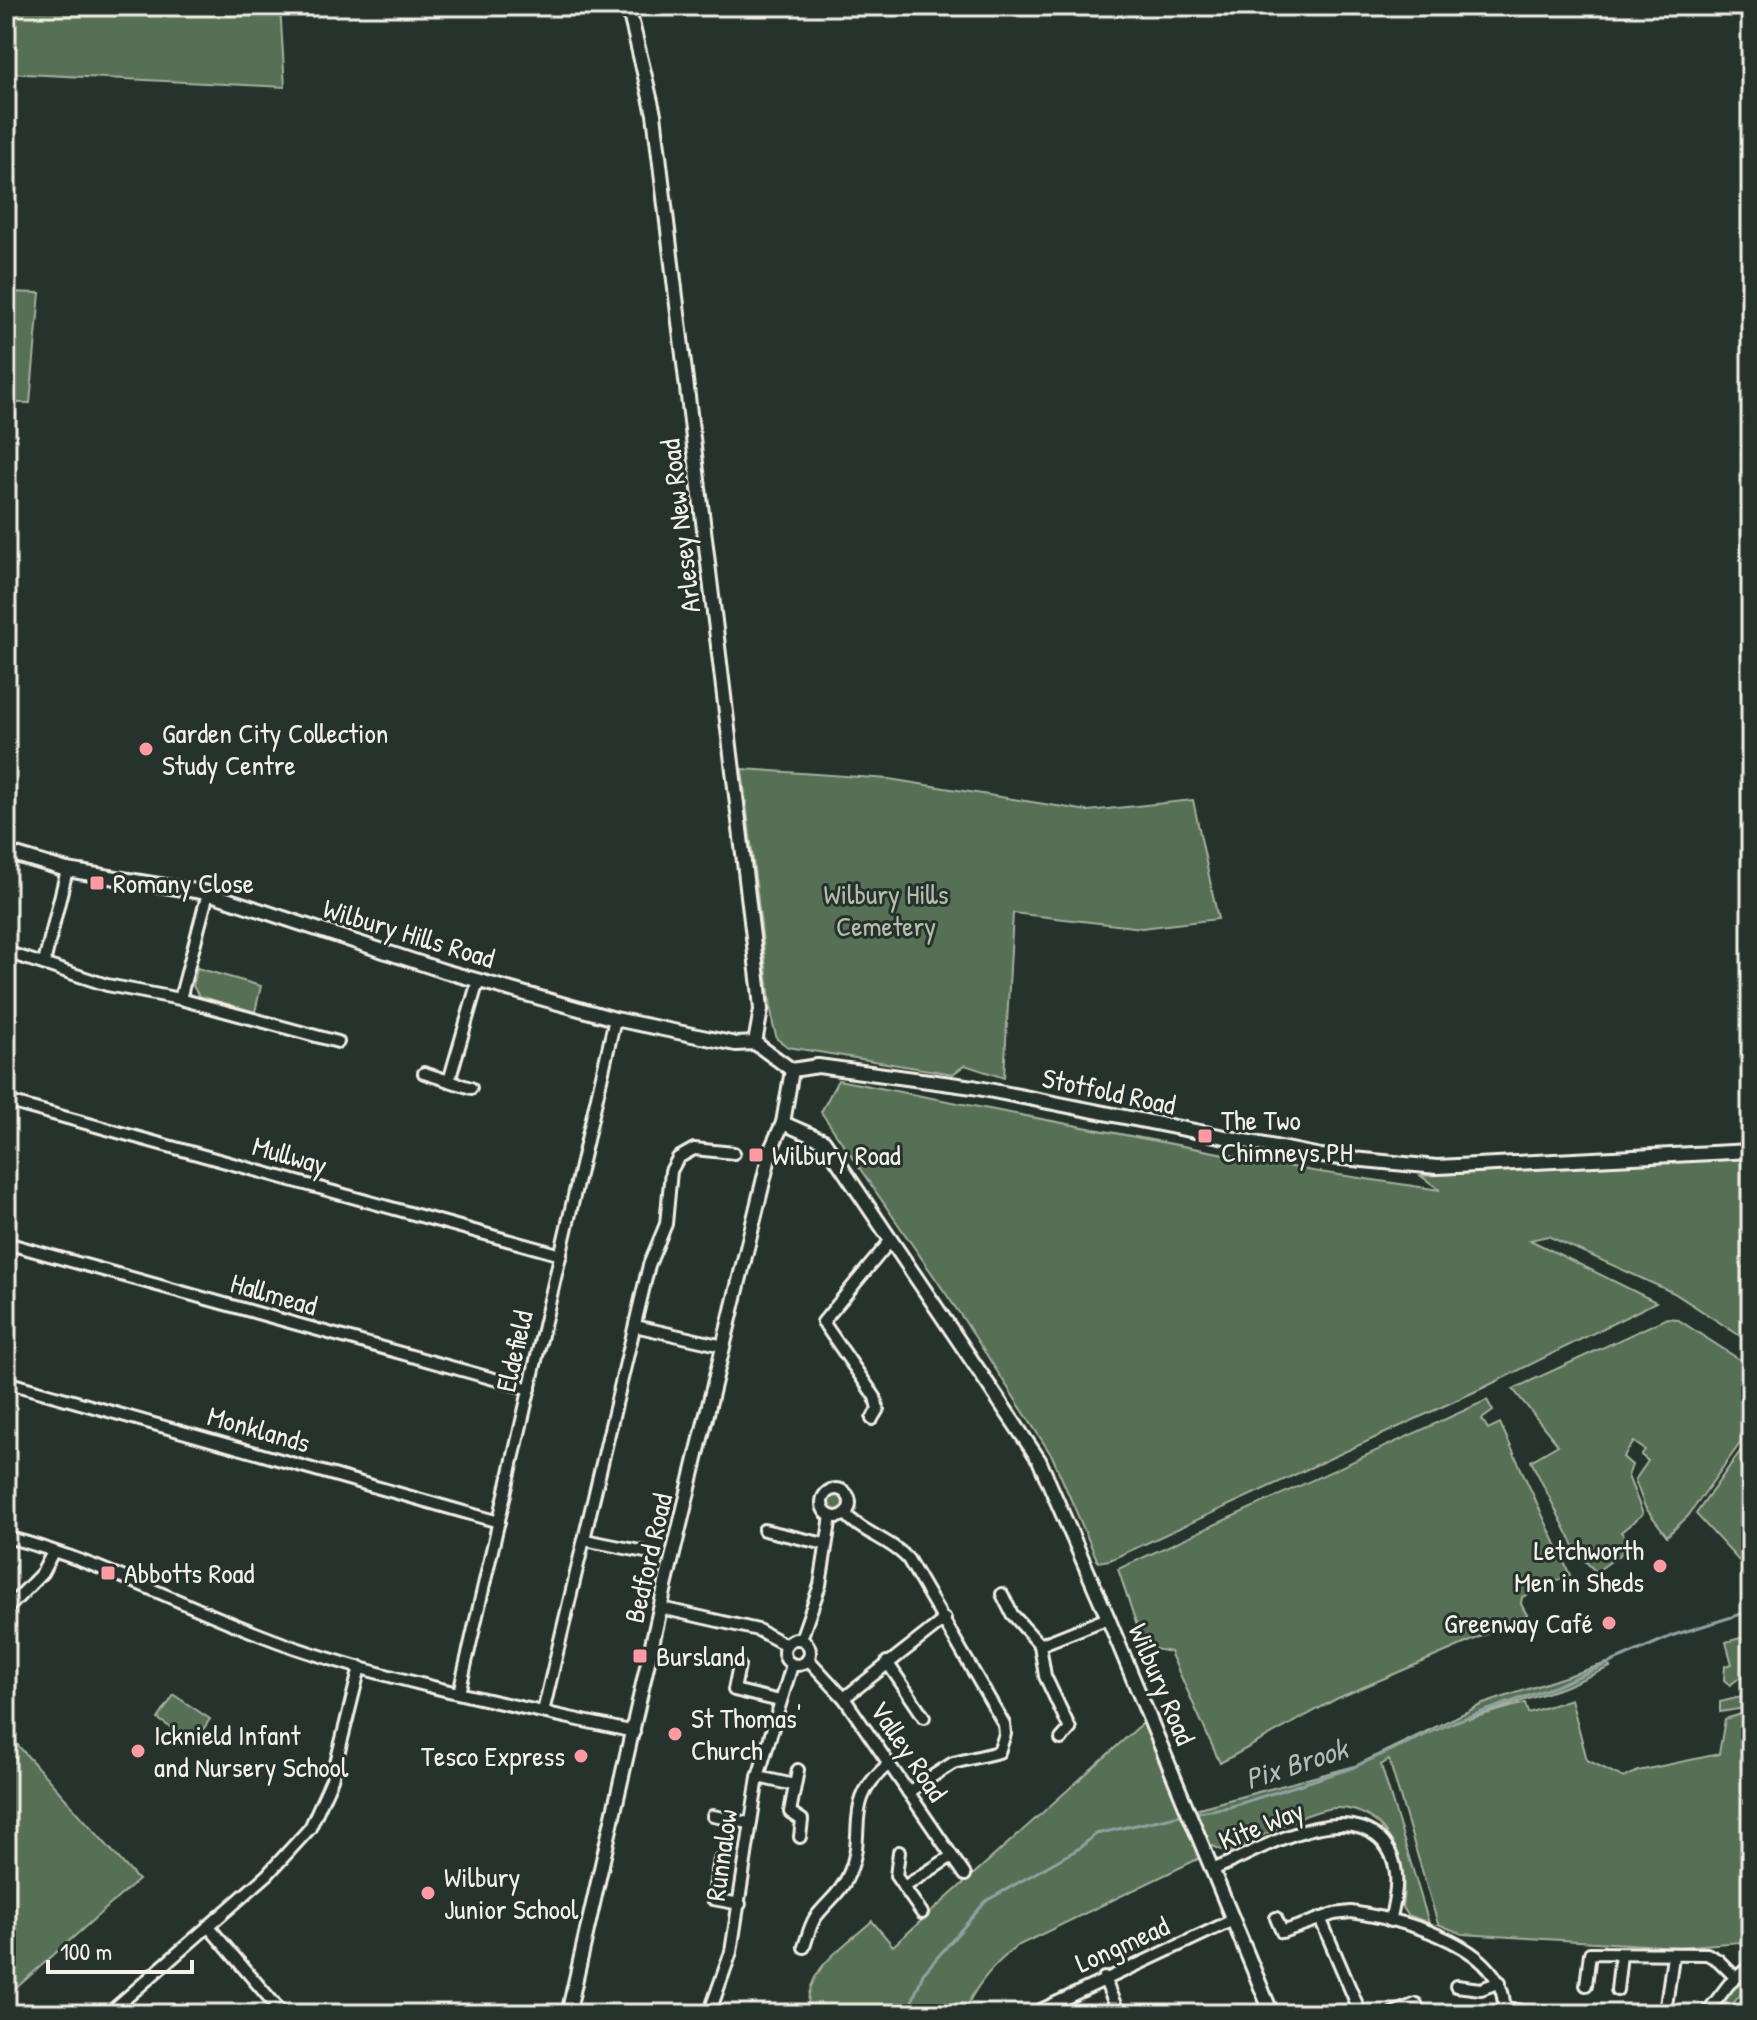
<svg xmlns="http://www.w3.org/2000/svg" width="1757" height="2020" viewBox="0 0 1757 2020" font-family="'Patrick Hand',sans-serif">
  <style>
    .green { fill: #576f55; stroke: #a6b09e; stroke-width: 2 }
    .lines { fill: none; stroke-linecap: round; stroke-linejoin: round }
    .stream { stroke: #8fa2a2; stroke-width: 3 }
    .minor-casing { stroke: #f4f1e8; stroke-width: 16 }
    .tertiary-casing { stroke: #f4f1e8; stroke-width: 18 }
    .minor { stroke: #26332d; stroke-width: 10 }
    .tertiary { stroke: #26332d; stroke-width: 12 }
    .poi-dot { fill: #ff9aa2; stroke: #26332d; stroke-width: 3 }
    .labels { text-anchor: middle; stroke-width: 6; stroke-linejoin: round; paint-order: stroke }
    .street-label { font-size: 28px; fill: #f4f1e8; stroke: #26332d }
    .poi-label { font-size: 28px; fill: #f4f1e8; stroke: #26332d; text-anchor: start }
    .park-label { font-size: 28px; fill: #b5bdad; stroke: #26332d }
    .water-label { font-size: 30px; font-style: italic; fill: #b1bcb9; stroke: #26332d }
  </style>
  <rect width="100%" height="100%" fill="#26332d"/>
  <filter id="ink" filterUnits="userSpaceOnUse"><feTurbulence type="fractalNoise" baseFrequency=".0125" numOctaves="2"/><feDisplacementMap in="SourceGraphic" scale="16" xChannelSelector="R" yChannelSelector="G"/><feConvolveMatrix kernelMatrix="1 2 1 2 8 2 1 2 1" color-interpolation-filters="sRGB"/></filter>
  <g filter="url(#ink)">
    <!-- green -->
    <g class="green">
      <polygon points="6,6 280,6 285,87 6,73"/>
      <polygon points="6,292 40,293 30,403 6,403"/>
      <polygon points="742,769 889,779 1088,811 1193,800 1218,919 1142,928 1013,913 1004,1078 965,1065 953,1074 788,1047 777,1039 773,1025"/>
      <polygon points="197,968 261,986 255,1012 199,996 193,986"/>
      <polygon points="838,1080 1313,1171 1440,1190 1421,1176 1751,1156 1751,1343 1674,1293 1548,1236 1530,1240 1656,1302 1485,1387 1110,1560 1098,1562 1052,1456 964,1320 821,1112"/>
      <polygon points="1667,1318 1677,1319 1751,1367 1751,1428 1688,1516 1667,1536 1645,1507 1635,1480 1648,1461 1641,1455 1645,1450 1634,1442 1623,1457 1632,1465 1628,1476 1643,1514 1621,1532 1626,1539 1621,1554 1596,1572 1578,1554 1531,1461 1558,1445 1513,1389"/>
      <polygon points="1487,1400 1493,1411 1482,1419 1488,1429 1500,1423 1570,1575 1522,1597 1521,1604 1527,1615 1515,1622 1336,1699 1220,1763 1170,1652 1144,1647 1118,1569"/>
      <polygon points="1751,1436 1751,1574 1696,1514"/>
      <circle cx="837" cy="1503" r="11"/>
      <polygon points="1751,1635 1751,1691 1748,1693 1742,1676 1730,1685 1724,1680 1725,1666 1732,1664 1726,1642"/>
      <path d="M1607 1663 1610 1667 1564 1687 1468 1719 1525 1703 1528 1713 1571 1699 1587 1760 1624 1778 1638 1771 1719 1754 1725 1719 1741 1714 1751 1718V1952L1745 1956 1740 1942 1678 1947 1462 1934 1438 1924 1389 1760 1381 1765 1429 1923 1408 1915 1402 1906C1410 1863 1387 1808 1337 1808 1310 1808 1254 1840 1229 1853L1210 1845 1195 1809 1355 1766 1483 1704Z"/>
      <polygon points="174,1695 210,1719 194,1743 158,1719"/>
      <polygon points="1749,1695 1751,1707 1720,1712 1720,1702"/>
      <path d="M1144 1722 1149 1727 1200 1858 1017 1946C992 1966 976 1985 963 2014H809C801 1971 844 1947 872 1921L893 1946Z"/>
      <polygon points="6,1732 138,1880 6,1997"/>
      <polygon points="1751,1970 1751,1981 1725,2014 1712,2014 1729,1987"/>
    </g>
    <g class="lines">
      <!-- stream -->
      <g class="stream">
        <polyline points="1192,1813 1229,1807 1352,1768 1454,1722 1556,1686 1674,1635 1751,1611"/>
        <polyline points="907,2014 923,1974 986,1901 1078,1849 1096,1834 1185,1814"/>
      </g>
      <defs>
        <g id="minor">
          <polyline points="6,952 107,985 180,999 338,1042"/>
          <polyline points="44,963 67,870"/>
          <polyline points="180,999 208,893"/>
          <polyline points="424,1073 471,1088"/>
          <polyline points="449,1081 478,981"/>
          <polyline points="6,1101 561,1255"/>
          <polyline points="6,1243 530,1389"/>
          <polyline points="635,1326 723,1346"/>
          <polyline points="6,1382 499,1522"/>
          <polyline points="872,1419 878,1409 875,1397 823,1322 891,1240"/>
          <circle cx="836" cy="1503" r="14"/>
          <path d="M846 1514C860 1532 890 1539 908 1559L1004 1724 1005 1734 999 1752 953 1763 908 1792"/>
          <polyline points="764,1530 825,1544"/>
          <path d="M6 1537C106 1562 199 1615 296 1648 406 1685 521 1707 634 1732"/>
          <polyline points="585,1540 645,1552"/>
          <polyline points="1002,1594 1012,1614 1040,1645 1045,1676 1070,1729 1061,1739"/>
          <polyline points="661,1608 758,1630 786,1645"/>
          <polyline points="6,1610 42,1573 53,1552"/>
          <circle cx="797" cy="1652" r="13"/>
          <polyline points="801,1639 820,1585 831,1516"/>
          <polyline points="1040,1645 1108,1618"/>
          <polyline points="808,1659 844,1698 965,1875"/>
          <polyline points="887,1662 924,1717"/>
          <polyline points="739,1665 734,1690 780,1701"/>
          <polyline points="459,1693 615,1019"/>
          <polyline points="844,1698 945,1619"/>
          <polyline points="543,1712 649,1265 666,1224 671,1171 678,1158 694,1149 734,1153"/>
          <polyline points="798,1770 790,1812 802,1820 800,1837"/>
          <polyline points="758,1777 794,1785"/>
          <polyline points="713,1816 749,1823"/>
          <polyline points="899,1852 896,1876 922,1913"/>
          <polyline points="720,1860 713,1899 740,1904"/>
          <path d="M1212 1870C1257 1852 1338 1800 1380 1839 1403 1862 1397 1893 1390 1921"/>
          <polyline points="904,1887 952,1856"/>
          <path d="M1276 1918 1282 1932 1334 1914 1351 1912C1404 1920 1510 1946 1504 2014"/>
          <polyline points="1320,1918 1361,2014"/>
          <polyline points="208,1926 283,2014"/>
          <path d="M804 1947C807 1938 810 1926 815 1918 825 1904 840 1894 847 1878 870 1832 839 1804 889 1764"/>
          <polyline points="1104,1978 1119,2014"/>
          <polyline points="1586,1985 1590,1953 1707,1954 1718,1960 1736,1978"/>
          <polyline points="1456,1986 1481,1989 1500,1982"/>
          <polyline points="1617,1990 1621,1954"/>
          <polyline points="1504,2007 1533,2014"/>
          <polyline points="1665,2013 1673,1956"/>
          <polyline points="108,2014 267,1875 310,1828 332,1779 360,1667"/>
          <polyline points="709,2014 731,1952 758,1777 792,1665"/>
          <polyline points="1032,2014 1233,1920"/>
          <polyline points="1391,2014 1416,2004 1421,2014"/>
          <polyline points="1706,2014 1729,1984 1751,1965"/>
        </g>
        <g id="tertiary">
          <polyline points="628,6 654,114 759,987 761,1010 755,1043"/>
          <polyline points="6,852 67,870 208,893 444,971 615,1019 736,1044 755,1043 792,1070"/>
          <polyline points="792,1070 818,1066 973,1087 1321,1156 1437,1167 1751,1151"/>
          <polyline points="783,1123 824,1141 1039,1460 1108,1618 1272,2014"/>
          <polyline points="568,2014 665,1587 771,1149 783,1123 792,1070"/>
        </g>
      </defs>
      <!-- minor casing -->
      <use href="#minor" class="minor-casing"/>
      <!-- tertiary casing -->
      <use href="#tertiary" class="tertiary-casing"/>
      <!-- minor -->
      <use href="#minor" class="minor"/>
      <!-- tertiary -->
      <use href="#tertiary" class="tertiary"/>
    </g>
  </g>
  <!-- markers -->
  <g class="poi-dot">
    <circle cx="146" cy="749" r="8"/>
    <rect x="89" y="875" width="16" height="16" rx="4"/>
    <rect x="1197" y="1128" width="16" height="16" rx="4"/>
    <rect x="748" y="1147" width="16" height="16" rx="4"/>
    <circle cx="1660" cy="1566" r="8"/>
    <rect x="100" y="1565" width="16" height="16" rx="4"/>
    <circle cx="1609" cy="1623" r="8"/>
    <rect x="632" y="1648" width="16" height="16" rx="4"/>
    <circle cx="675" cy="1734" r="8"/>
    <circle cx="138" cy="1751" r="8"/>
    <circle cx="581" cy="1756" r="8"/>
    <circle cx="428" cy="1893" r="8"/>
  </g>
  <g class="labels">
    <!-- street labels -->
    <g class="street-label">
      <text transform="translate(680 526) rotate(-97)" y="10">Arlesey New Road</text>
      <text transform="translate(409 933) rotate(17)" y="10">Wilbury Hills Road</text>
      <text transform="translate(1109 1091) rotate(12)" y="10">Stotfold Road</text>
      <text transform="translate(290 1155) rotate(16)" y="10">Mullway</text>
      <text transform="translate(274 1294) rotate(16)" y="10">Hallmead</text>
      <text transform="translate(514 1351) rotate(-77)" y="10">Eldefield</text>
      <text transform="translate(259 1429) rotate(16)" y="10">Monklands</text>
      <text transform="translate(648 1558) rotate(-77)" y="10">Bedford Road</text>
      <text transform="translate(1162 1684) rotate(67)" y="10">Wilbury Road</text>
      <text transform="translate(909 1751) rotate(56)" y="10">Valley Road</text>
      <text transform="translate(1261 1825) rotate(-22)" y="10">Kite Way</text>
      <text transform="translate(721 1855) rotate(-82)" y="10">Runnalow</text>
      <text transform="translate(1122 1944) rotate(-24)" y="10">Longmead</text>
    </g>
    <!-- poi labels -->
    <g class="poi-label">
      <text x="162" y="743">Garden City Collection<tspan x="162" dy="32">Study Centre</tspan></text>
      <text x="113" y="893">Romany Close</text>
      <text x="1221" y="1130">The Two<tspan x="1221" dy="32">Chimneys PH</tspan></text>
      <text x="772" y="1165">Wilbury Road</text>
      <text x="1644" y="1560" text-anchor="end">Letchworth<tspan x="1644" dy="32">Men in Sheds</tspan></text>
      <text x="124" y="1583">Abbotts Road</text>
      <text x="1593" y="1633" text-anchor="end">Greenway Café</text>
      <text x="656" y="1666">Bursland</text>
      <text x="691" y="1728">St Thomas'<tspan x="691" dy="32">Church</tspan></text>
      <text x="154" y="1745">Icknield Infant<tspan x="154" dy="32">and Nursery School</tspan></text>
      <text x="565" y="1766" text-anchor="end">Tesco Express</text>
      <text x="444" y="1887">Wilbury<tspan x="444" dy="32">Junior School</tspan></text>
    </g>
    <!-- park labels -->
    <g class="park-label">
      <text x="886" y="904">Wilbury Hills<tspan x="886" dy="32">Cemetery</tspan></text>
    </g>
    <!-- water labels -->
    <g class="water-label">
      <text transform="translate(1296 1764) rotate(-18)" y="10">Pix Brook</text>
    </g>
  </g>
  <!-- margin -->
  <rect width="1757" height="2020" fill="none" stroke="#26332d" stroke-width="32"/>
  <rect x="16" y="16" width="1725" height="1988" fill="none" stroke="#f4f1e8" stroke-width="3" filter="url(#ink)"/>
  <!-- scale -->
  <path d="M48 1960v12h144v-12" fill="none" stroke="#f4f1e8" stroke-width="4"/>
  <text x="60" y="1960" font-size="24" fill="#f4f1e8" stroke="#26332d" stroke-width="6" paint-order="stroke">100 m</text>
</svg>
